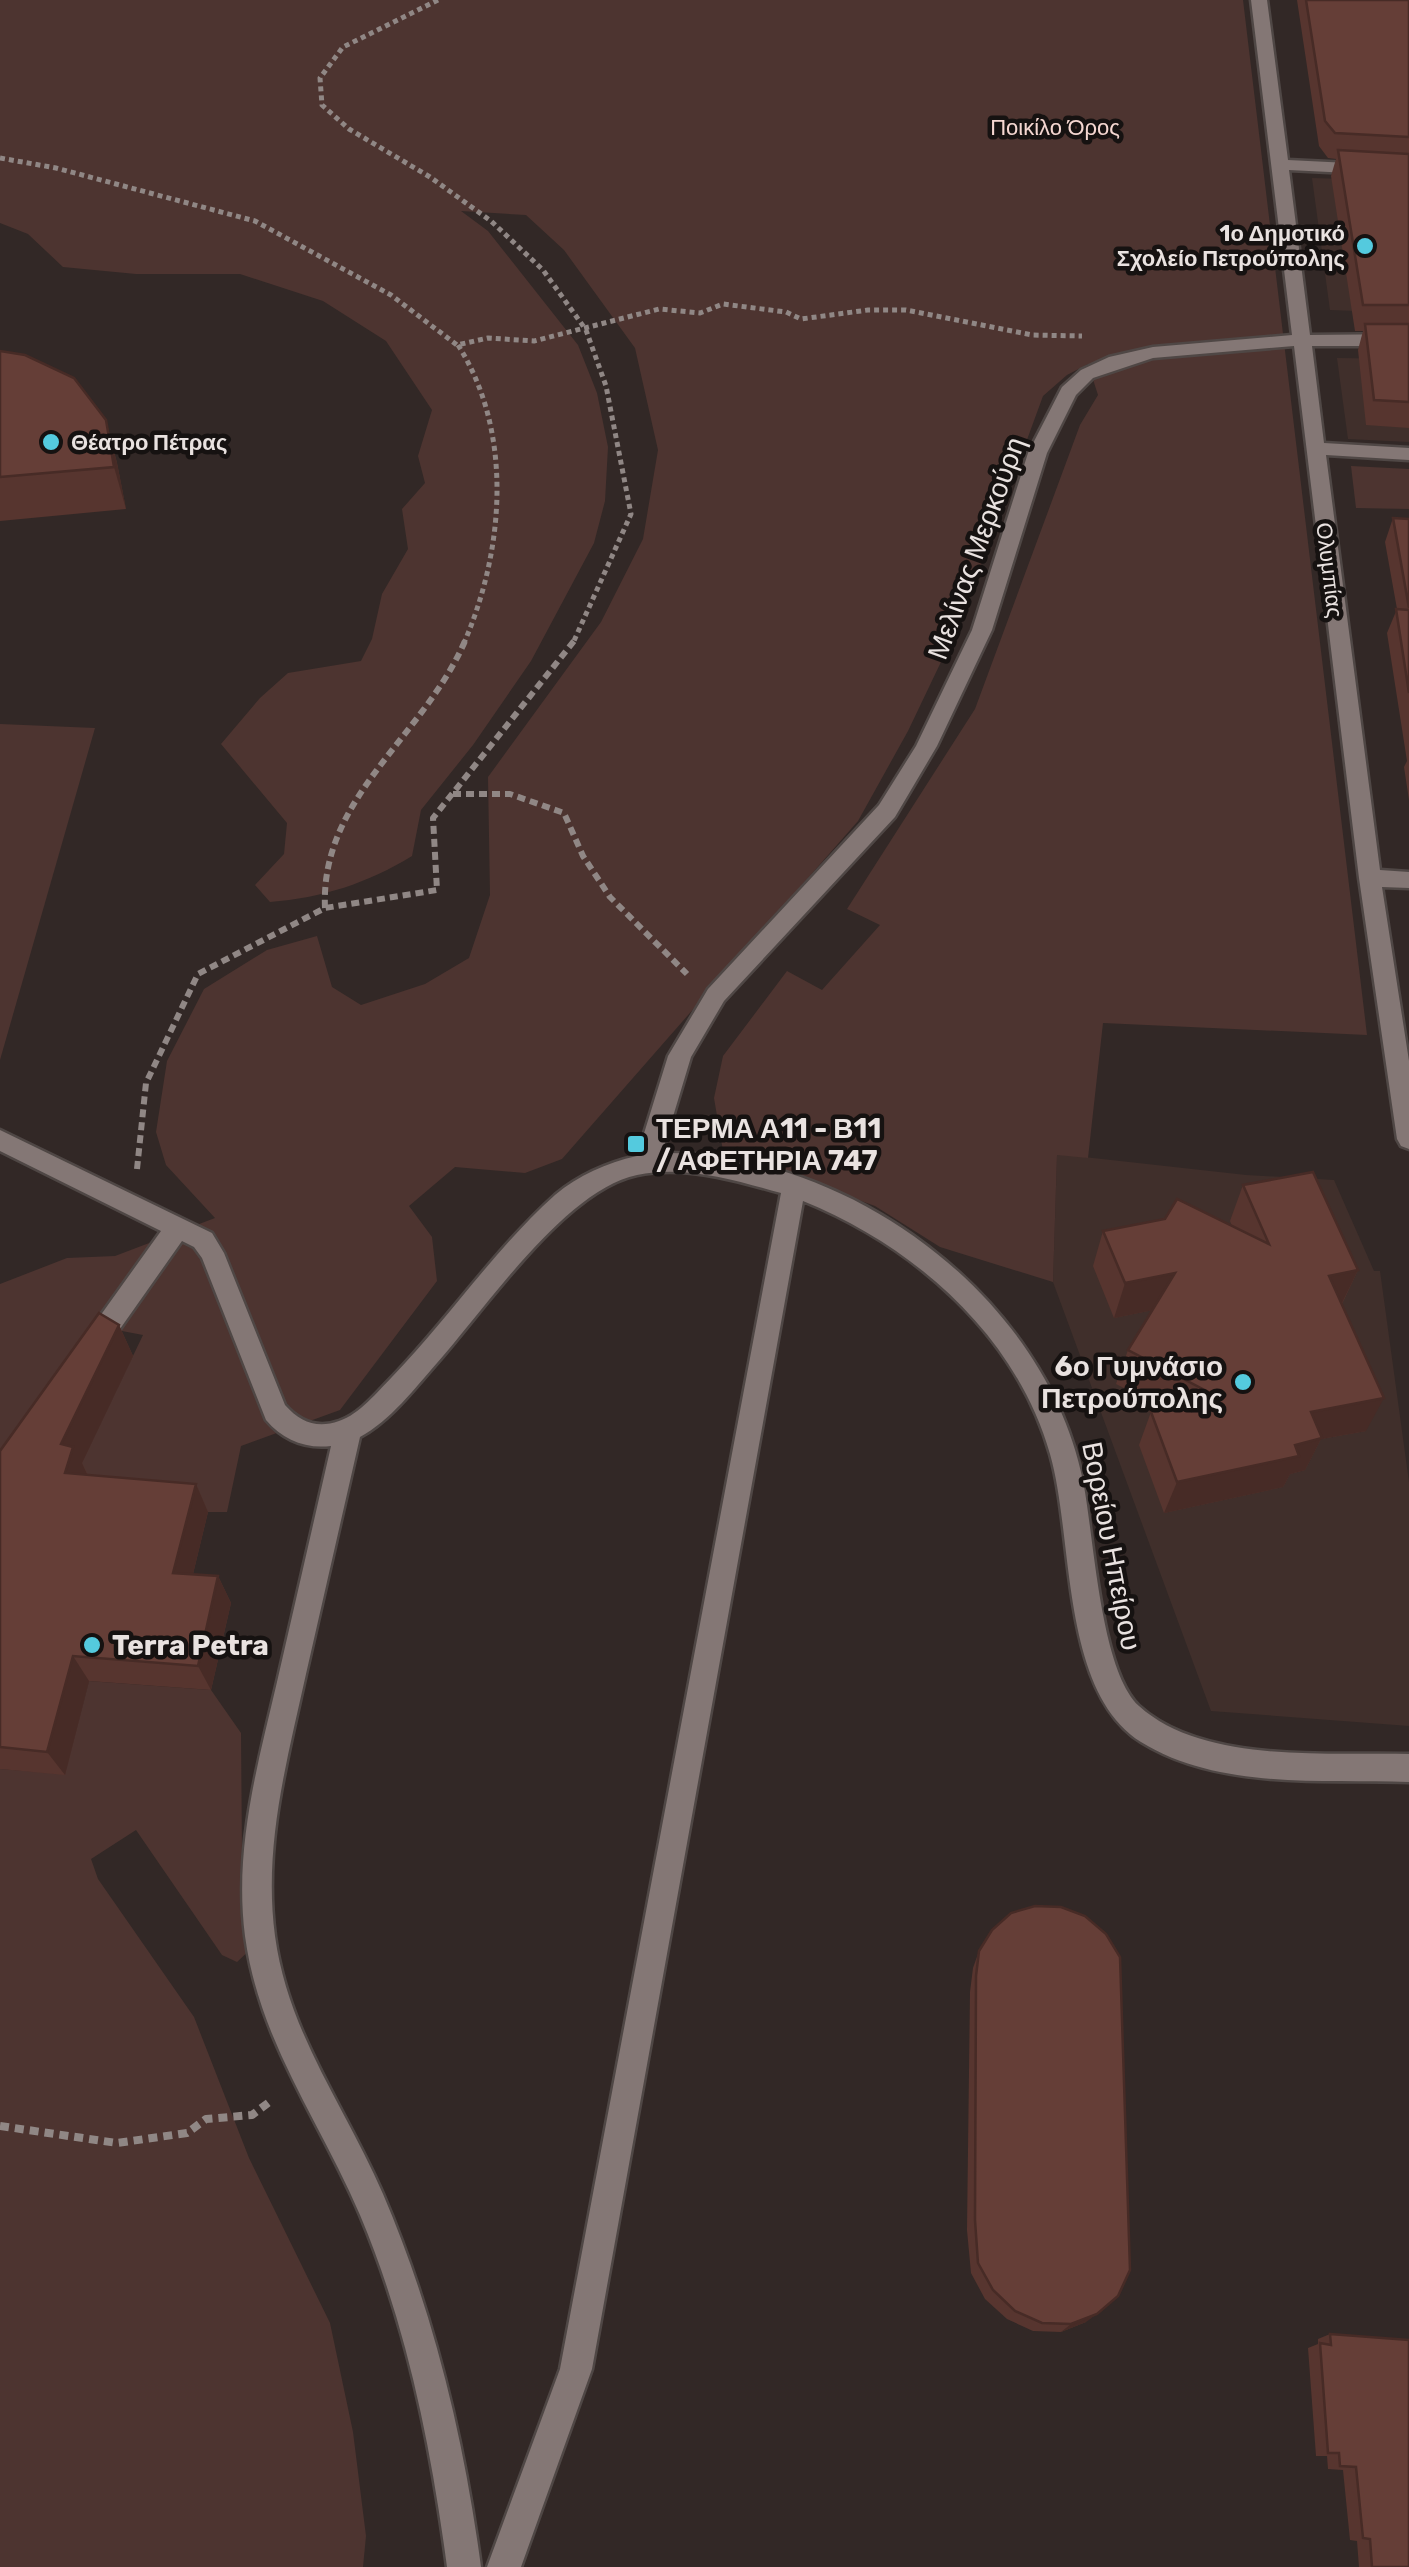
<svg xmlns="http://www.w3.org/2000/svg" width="1409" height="2567" viewBox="0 0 1409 2567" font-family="Rubik,sans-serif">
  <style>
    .built { fill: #402f2b }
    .green { fill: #4d3430 }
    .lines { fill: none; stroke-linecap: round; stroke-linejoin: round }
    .minor-casing { stroke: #4f4745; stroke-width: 5 }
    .path-far2 { stroke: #908785; stroke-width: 5; stroke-dasharray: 5 4; stroke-linecap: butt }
    .path-far1 { stroke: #908785; stroke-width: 6; stroke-dasharray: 8 5; stroke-linecap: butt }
    .path { stroke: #908785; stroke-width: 8; stroke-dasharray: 9 6; stroke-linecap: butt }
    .minor { fill: #847775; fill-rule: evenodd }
    .wall { fill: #57352f }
    .shaded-wall { fill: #472b26 }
    .building { fill: #653e37; stroke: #472b26; stroke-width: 2.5 }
    .poi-dot { fill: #54cade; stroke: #161211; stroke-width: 4 }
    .labels { text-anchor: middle; stroke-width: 9; stroke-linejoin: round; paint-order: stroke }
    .far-park-label { font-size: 22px; fill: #f5d7d1; stroke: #161211 }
    .far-poi-label { font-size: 22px; font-weight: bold; fill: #e9e2e0; stroke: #161211; text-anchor: end }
    .far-street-label { font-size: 22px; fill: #e9e2e0; stroke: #161211 }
    .street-label { font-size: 28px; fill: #e9e2e0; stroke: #161211 }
    .poi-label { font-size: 28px; font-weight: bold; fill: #e9e2e0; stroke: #161211; text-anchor: start }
  </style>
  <rect width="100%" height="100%" fill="#322826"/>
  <!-- built -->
  <g class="built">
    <polygon points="1312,178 1409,181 1409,313 1330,310"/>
    <polygon points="1337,358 1409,359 1409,442 1348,439"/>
    <polygon points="1057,1154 1246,1175 1334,1180 1374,1271 1380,1271 1409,1482 1409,1726 1211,1711 1053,1282"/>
  </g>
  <!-- green -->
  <g class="green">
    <path d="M0 0H1243L1367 1035 1103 1023 1088 1158 1057 1155 1053 1282 940 1247 875 1206 723 1151 714 1098 723 1056 787 971 822 990 880 925 847 909 975 709 1080 425 1098 395 1088 364 1067 375 1043 396 961 620 908 731 858 821 562 1159 525 1173 455 1167 409 1206 432 1237 437 1281 340 1410 241 1446 227 1512H208L77 1473 143 1335 122 1331 106 1364 0 1524V1284L67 1258 115 1256 215 1218 166 1165 156 1132 167 1061 204 989 267 950 317 936 332 987 361 1005 425 984 469 958 490 895 488 777 601 622 643 539 658 450 635 348 564 250 526 215 461 211 488 231 578 345 597 393 608 447 605 501 594 543 531 661 473 745 421 810 412 856C368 883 322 898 270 902L255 885 284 854 287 823 221 744 260 698 288 673 361 661 372 639 382 594 408 549 402 509 425 483 418 456 432 410 386 341 323 301 240 274H136L63 267 28 234 0 223Z"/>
    <polygon points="1351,466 1409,469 1409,509 1356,508"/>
    <polygon points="0,724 95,728 0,1060"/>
    <polygon points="89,1681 211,1690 241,1733 242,1854 253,1947 237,1962 222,1955 136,1830 91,1859 98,1879 194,2017 249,2158 330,2323 353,2432 366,2536 363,2567 0,2567 0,1769 65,1774"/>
  </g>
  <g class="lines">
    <defs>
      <path id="minor" d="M1251 0H1267L1288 160 1409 166V176L1289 170 1310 335 1409 334V346H1312L1324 443 1409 448V460L1326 455 1380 870 1409 872V888L1382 887 1409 1061V1149L1401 1146 1397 1139 1359 878 1294 346 1153 358 1093 378 1076 395 1047 453 992 630 937 746 895 817 724 1001 691 1057 662 1153C847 1150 1046 1296 1083 1481 1094 1535 1100 1670 1139 1706 1203 1764 1327 1752 1409 1754V1782C1323 1779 1218 1790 1141 1742 1060 1691 1074 1537 1050 1454 1016 1335 914 1246 803 1201L592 2369 521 2567H487L560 2369 781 1193C734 1180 685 1165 637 1175 565 1190 486 1308 437 1363 415 1388 390 1421 360 1437 342 1516 324 1595 306 1674 287 1761 263 1846 275 1936 288 2033 345 2106 383 2194 434 2313 464 2439 481 2567H447C431 2447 407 2326 360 2215 320 2121 259 2041 245 1936 234 1849 257 1767 277 1682 295 1604 313 1525 331 1446 305 1449 283 1440 266 1420L202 1258 194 1247 182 1241 103 1353 94 1356 85 1353 81 1345 85 1337 161 1231 0 1151V1130L212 1233 224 1253 285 1405C300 1422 317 1429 339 1421 360 1414 377 1392 392 1377 448 1319 495 1249 555 1195 579 1175 606 1163 637 1156L668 1056 708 989 879 805 916 746 972 630 1028 453 1062 387 1081 370 1109 357 1153 347 1292 335Z"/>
    </defs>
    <!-- minor casing -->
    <use href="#minor" class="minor-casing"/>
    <!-- path-far2 -->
    <g class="path-far2">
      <polyline points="438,0 343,47 320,78 322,105 349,129 430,177 491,221 543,270 586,330 606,386 631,514 573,643"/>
      <polyline points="0,158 56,168 255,221 391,295 457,345 488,338 534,341 659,309 700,313 723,304 786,312 801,319 868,310 906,310 1032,335 1082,336"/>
      <path d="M458 345C514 433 504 551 464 643"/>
    </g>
    <!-- path-far1 -->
    <g class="path-far1">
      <polyline points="453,794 510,794 564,813 583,856 610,897 687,974"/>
      <path d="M325 908C320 797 423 738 465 641"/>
      <polyline points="137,1169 146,1083 198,974 325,908 437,890 433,818 574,641"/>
    </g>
    <!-- path -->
    <polyline class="path" points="0,2126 117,2143 187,2133 206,2119 252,2115 272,2100"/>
    <!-- minor -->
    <use href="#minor" class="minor"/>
  </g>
  <!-- wall -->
  <g class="wall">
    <polygon points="1297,0 1409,0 1409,428 1366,425 1358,350 1363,331 1355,331 1331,176 1336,159 1328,158 1319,146"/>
    <polygon points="0,351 106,420 117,463 126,509 0,521"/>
    <polygon points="1393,518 1409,519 1409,800 1404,767 1407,761 1387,633 1397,609 1385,542"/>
    <polygon points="1243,1185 1358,1270 1342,1304 1366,1431 1321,1439 1305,1470 1290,1474 1283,1487 1164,1513 1139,1445 1151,1412 1165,1409 1116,1384 1128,1350 1153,1310 1114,1318 1093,1266 1103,1231 1232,1226 1230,1221"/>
    <polygon points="119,1325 133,1356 82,1463 88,1475 196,1484 208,1512 193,1574 218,1576 231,1603 211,1690 89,1681 65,1775 0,1769 0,1451"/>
    <polygon points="979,1951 1086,2322 1061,2332 1033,2331 1007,2319 985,2299 971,2273 967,2230 970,1992 973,1968"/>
    <polygon points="1330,2334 1409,2567 1359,2567 1357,2541 1350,2540 1343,2470 1328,2469 1327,2456 1316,2456 1308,2348 1318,2344 1318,2339"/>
  </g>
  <!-- shaded-wall -->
  <g class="shaded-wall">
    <polygon points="106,420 117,463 126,509 114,467"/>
    <polygon points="1358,1270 1341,1305 1329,1276"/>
    <polygon points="1175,1273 1163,1308 1114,1318 1125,1283"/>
    <polygon points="119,1325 133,1356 82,1463 88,1476 65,1473 61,1444"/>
    <polygon points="1384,1398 1366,1431 1321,1439 1305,1470 1290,1474 1283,1487 1164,1513 1177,1482 1311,1412"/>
    <polygon points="196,1484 208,1512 187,1599 173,1573"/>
    <polygon points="218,1576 231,1603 211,1690 198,1666"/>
    <polygon points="73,1656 89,1681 65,1775 47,1752"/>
    <polygon points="1097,2314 1086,2322 1061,2332 1071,2324"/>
  </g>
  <!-- building -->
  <g class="building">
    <polygon points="1306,0 1409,0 1409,137 1335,133 1325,121"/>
    <polygon points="1338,150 1409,154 1409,305 1363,305"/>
    <polygon points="1365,324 1409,324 1409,402 1374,400"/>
    <polygon points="0,351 25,355 74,378 106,420 114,467 0,477"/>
    <polygon points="1393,518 1409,519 1409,608"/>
    <polygon points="1396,609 1409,610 1409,693"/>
    <polygon points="1313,1172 1358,1270 1329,1276 1384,1398 1311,1412 1322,1438 1295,1445 1299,1456 1177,1482 1151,1412 1218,1397 1128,1350 1175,1273 1125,1283 1103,1231 1165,1219 1177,1199 1269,1244 1243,1185"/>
    <polygon points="99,1313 119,1325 61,1444 73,1447 65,1473 196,1484 173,1573 218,1576 198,1666 73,1656 47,1752 0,1747 0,1451"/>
    <polygon points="1035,1906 1061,1907 1085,1916 1106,1934 1120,1957 1130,2270 1118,2296 1097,2314 1071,2324 1042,2323 1015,2311 993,2290 978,2263 975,2220 976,1976 979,1951 992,1930 1011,1913"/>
    <polygon points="1330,2334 1409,2340 1409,2567 1372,2567 1370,2539 1363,2538 1356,2467 1340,2466 1339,2453 1328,2453 1320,2343 1331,2345"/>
  </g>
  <!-- markers -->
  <g class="poi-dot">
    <circle cx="1365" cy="246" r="10"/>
    <circle cx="51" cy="442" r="10"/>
    <rect x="626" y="1134" width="20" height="20" rx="5"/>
    <circle cx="1243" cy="1382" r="10"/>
    <circle cx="92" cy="1645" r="10"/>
  </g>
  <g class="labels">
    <!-- far-park labels -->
    <g class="far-park-label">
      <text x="1055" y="135">Ποικίλο Όρος</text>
    </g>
    <!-- far-poi labels -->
    <g class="far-poi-label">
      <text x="1345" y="241">1ο Δημοτικό<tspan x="1345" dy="25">Σχολείο Πετρούπολης</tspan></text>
      <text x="71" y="450" text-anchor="start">Θέατρο Πέτρας</text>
    </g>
    <!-- far-street labels -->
    <g class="far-street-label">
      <text transform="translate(1330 570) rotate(83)" y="8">Ολυμπίας</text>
    </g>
    <!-- street labels -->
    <g class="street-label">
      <text transform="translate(976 548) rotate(-70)" y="10">Μελίνας Μερκούρη</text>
      <text transform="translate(1112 1546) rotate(79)" y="10">Βορείου Ηπείρου</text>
    </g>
    <!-- poi labels -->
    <g class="poi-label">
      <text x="656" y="1138">ΤΕΡΜΑ Α11 - Β11<tspan x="656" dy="32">/ ΑΦΕΤΗΡΙΑ 747</tspan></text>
      <text x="1223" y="1376" text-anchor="end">6ο Γυμνάσιο<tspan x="1223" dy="32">Πετρούπολης</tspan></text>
      <text x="112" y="1655">Terra Petra</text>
    </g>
  </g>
</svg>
